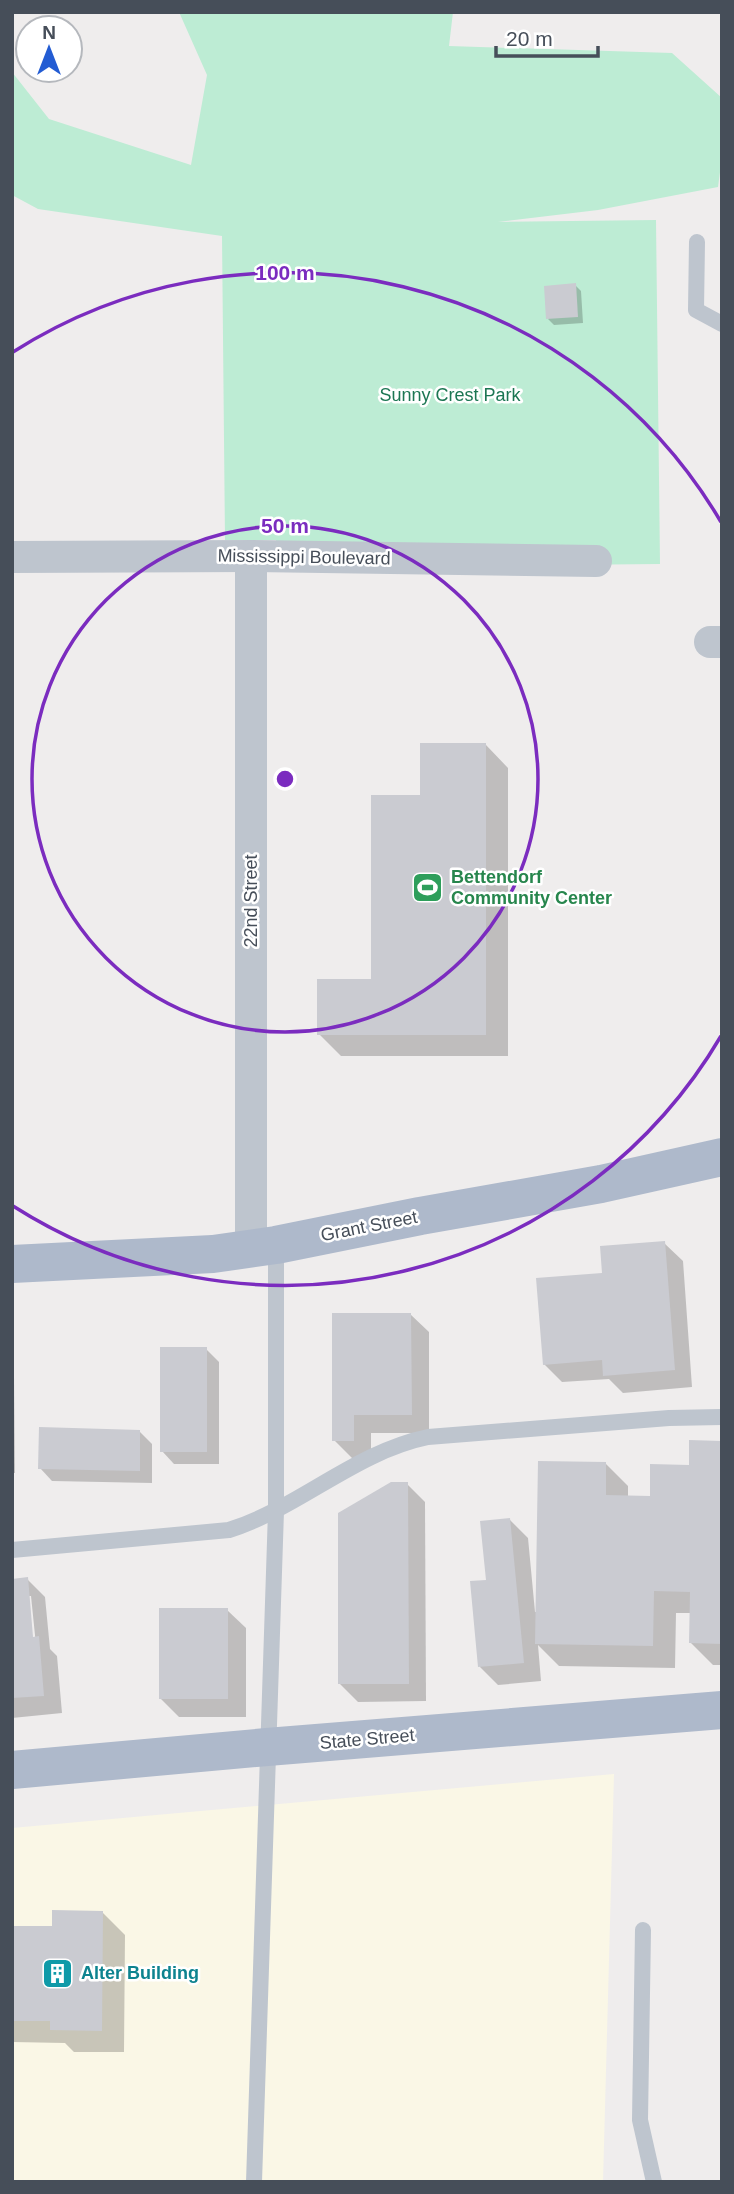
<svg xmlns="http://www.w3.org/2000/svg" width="734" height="2194" viewBox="0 0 734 2194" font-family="Arial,sans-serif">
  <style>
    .commercial { fill: #faf7e6 }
    .green { fill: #bdecd4 }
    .shadow { fill: #0003; fill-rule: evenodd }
    .building { fill: #cacbd1 }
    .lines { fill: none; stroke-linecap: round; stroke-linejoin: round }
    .service { stroke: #bec5ce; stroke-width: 16 }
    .minor { stroke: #bec5ce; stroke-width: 32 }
    .primary { stroke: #aeb9cb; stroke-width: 38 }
    .ring { fill: none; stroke: #7b2cbf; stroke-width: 3.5 }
    .labels { text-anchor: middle; stroke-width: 5; stroke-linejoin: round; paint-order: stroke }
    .park-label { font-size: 18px; fill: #1c7653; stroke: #fff }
    .street-label { font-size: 18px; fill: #464e59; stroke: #fff }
    .leisure-label { font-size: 18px; font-weight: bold; fill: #27864d; stroke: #fff; text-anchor: start }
    .culture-label { font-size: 18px; font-weight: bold; fill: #0d838f; stroke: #fff; text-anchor: start }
    .centre { fill: #7b2cbf; stroke: #fff; stroke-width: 3.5 }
    .ring-label { font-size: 21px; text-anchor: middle; font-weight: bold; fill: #7b2cbf; stroke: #fff; stroke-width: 5; stroke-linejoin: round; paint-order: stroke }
  </style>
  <rect width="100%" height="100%" fill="#efeded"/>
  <!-- commercial -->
  <polygon class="commercial" points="614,1774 603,2182 12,2182 12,1828"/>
  <!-- green -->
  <polygon class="green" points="179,12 453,12 449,46 672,53 722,98 722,157 718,187 598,210 498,222 656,220 660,564 277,568 276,540 225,540 222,236 38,209 12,195 12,72 49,119 191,165 207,75"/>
  <!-- shadow -->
  <g class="shadow">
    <polygon points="575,285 581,291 583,323 554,325 548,319"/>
    <polygon points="486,745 508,768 508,1056 341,1056 319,1034 372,981 422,797"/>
    <polygon points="664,1243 683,1261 692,1387 623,1393 609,1379 562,1382 544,1364 604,1275"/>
    <polygon points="410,1314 429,1332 429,1433 371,1433 371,1458 352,1458 334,1440"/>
    <polygon points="206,1349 219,1362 219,1464 174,1464 162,1451"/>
    <polygon points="12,1373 14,1375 15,1473 12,1473"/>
    <polygon points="139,1431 152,1444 152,1483 52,1481 40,1468"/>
    <polygon points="722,1443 722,1665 713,1665 691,1643 691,1613 676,1613 675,1668 559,1666 538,1645 541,1681 498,1685 480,1667 488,1581 510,1520 528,1538 535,1612 537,1612 606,1464 628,1486 628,1497 652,1498"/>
    <polygon points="407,1484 425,1502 426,1701 358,1702 340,1684"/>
    <path d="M27 1579 45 1597 50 1649 57 1656 62 1713 12 1718V1580ZM28 1596H31L36 1645H32Z"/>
    <polygon points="227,1610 246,1628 246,1717 179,1717 161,1699"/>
    <polygon points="103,1913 125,1935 124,2052 74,2052 65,2043 12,2042 12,1928 54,1928"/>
  </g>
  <!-- building -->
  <g class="building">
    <polygon points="576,283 578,317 546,319 544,286"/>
    <polygon points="420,743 486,743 486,1035 317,1035 317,979 371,979 371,795 420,795"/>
    <polygon points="665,1241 675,1370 603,1376 602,1360 543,1365 536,1278 602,1273 600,1246"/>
    <polygon points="332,1313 411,1313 412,1415 354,1415 354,1441 332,1441"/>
    <rect x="160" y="1347" width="47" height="105"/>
    <polygon points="39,1427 140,1430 140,1471 38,1469"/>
    <polygon points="689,1440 722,1441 722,1644 689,1643 690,1592 654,1591 653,1646 535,1644 538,1461 606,1462 606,1495 650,1496 650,1464 689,1465"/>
    <polygon points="391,1482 408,1482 409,1684 338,1684 338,1513"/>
    <polygon points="510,1518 524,1663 478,1667 470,1581 486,1580 480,1521"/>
    <polygon points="28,1577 33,1637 39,1636 44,1696 12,1698 12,1579"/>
    <rect x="159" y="1608" width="69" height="91"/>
    <polygon points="52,1910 103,1911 102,2031 50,2030 50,2021 12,2021 12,1926 52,1926"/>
  </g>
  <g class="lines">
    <!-- service -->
    <g class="service">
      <polyline points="697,242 696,310 722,324"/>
      <path d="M12 1550 229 1530C299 1508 355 1452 428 1437L669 1418 722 1417"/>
      <polyline points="643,1930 640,2120 654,2182"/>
      <polyline points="254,2182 276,1511 276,1245"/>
    </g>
    <!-- minor -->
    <g class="minor">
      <polyline points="12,557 251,556 596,561"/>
      <polyline points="710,642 722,642"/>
      <polyline points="251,1247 251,556"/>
    </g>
    <!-- primary -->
    <g class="primary">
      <polyline points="12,1264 213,1254 276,1245 420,1216 601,1184 722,1157"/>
      <polyline points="12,1770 267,1747 722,1710"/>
    </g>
  </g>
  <!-- distance rings -->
  <g class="ring">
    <circle cx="285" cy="779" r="253"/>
    <path d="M721 1036A506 506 0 0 1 13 1206M13 352A506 506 0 0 1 721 522"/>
  </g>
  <!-- icons -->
  <defs>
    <symbol id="stadium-square" viewBox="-11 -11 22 22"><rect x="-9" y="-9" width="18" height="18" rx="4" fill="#2e9e5b" stroke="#fff"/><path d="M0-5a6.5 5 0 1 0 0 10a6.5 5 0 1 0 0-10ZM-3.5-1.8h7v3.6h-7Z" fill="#fff"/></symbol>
    <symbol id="building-square" viewBox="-11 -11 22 22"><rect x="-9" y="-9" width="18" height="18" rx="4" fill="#0f9aa8" stroke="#fff"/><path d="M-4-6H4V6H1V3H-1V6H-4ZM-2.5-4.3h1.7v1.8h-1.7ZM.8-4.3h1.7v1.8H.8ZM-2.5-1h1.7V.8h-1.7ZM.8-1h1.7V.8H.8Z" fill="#fff"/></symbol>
  </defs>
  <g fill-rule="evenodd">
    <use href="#stadium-square" x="410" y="870" width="35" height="35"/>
    <use href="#building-square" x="40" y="1956" width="35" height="35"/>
  </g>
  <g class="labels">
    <!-- park labels -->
    <g class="park-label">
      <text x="450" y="401">Sunny Crest Park</text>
    </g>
    <!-- street labels -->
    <g class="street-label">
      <text transform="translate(304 557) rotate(1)" y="6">Mississippi Boulevard</text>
      <text transform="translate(251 901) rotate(-90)" y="6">22nd Street</text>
      <text transform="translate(369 1226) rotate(-11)" y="6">Grant Street</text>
      <text transform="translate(367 1739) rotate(-5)" y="6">State Street</text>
    </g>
    <!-- leisure labels -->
    <g class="leisure-label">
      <text x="451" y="883">Bettendorf<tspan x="451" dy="21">Community Center</tspan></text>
    </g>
    <!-- culture labels -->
    <g class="culture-label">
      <text x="81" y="1979">Alter Building</text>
    </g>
  </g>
  <circle cx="285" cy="779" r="10" class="centre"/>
  <g class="ring-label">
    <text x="285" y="280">100 m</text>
    <text x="285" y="533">50 m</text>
  </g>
  <!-- border -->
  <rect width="734" height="2194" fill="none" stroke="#464e59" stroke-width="28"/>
  <!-- north arrow -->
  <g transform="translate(49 49)"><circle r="33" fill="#ffffff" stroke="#b5b8bd" stroke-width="2"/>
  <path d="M0-5L12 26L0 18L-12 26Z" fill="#235cd3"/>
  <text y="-10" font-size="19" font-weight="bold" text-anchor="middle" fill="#464e59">N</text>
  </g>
  <!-- scale -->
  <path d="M496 46v10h102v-10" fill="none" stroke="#464e59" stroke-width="3.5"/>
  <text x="506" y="46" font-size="21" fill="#464e59" stroke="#ffffff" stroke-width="5" paint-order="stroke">20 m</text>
</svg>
